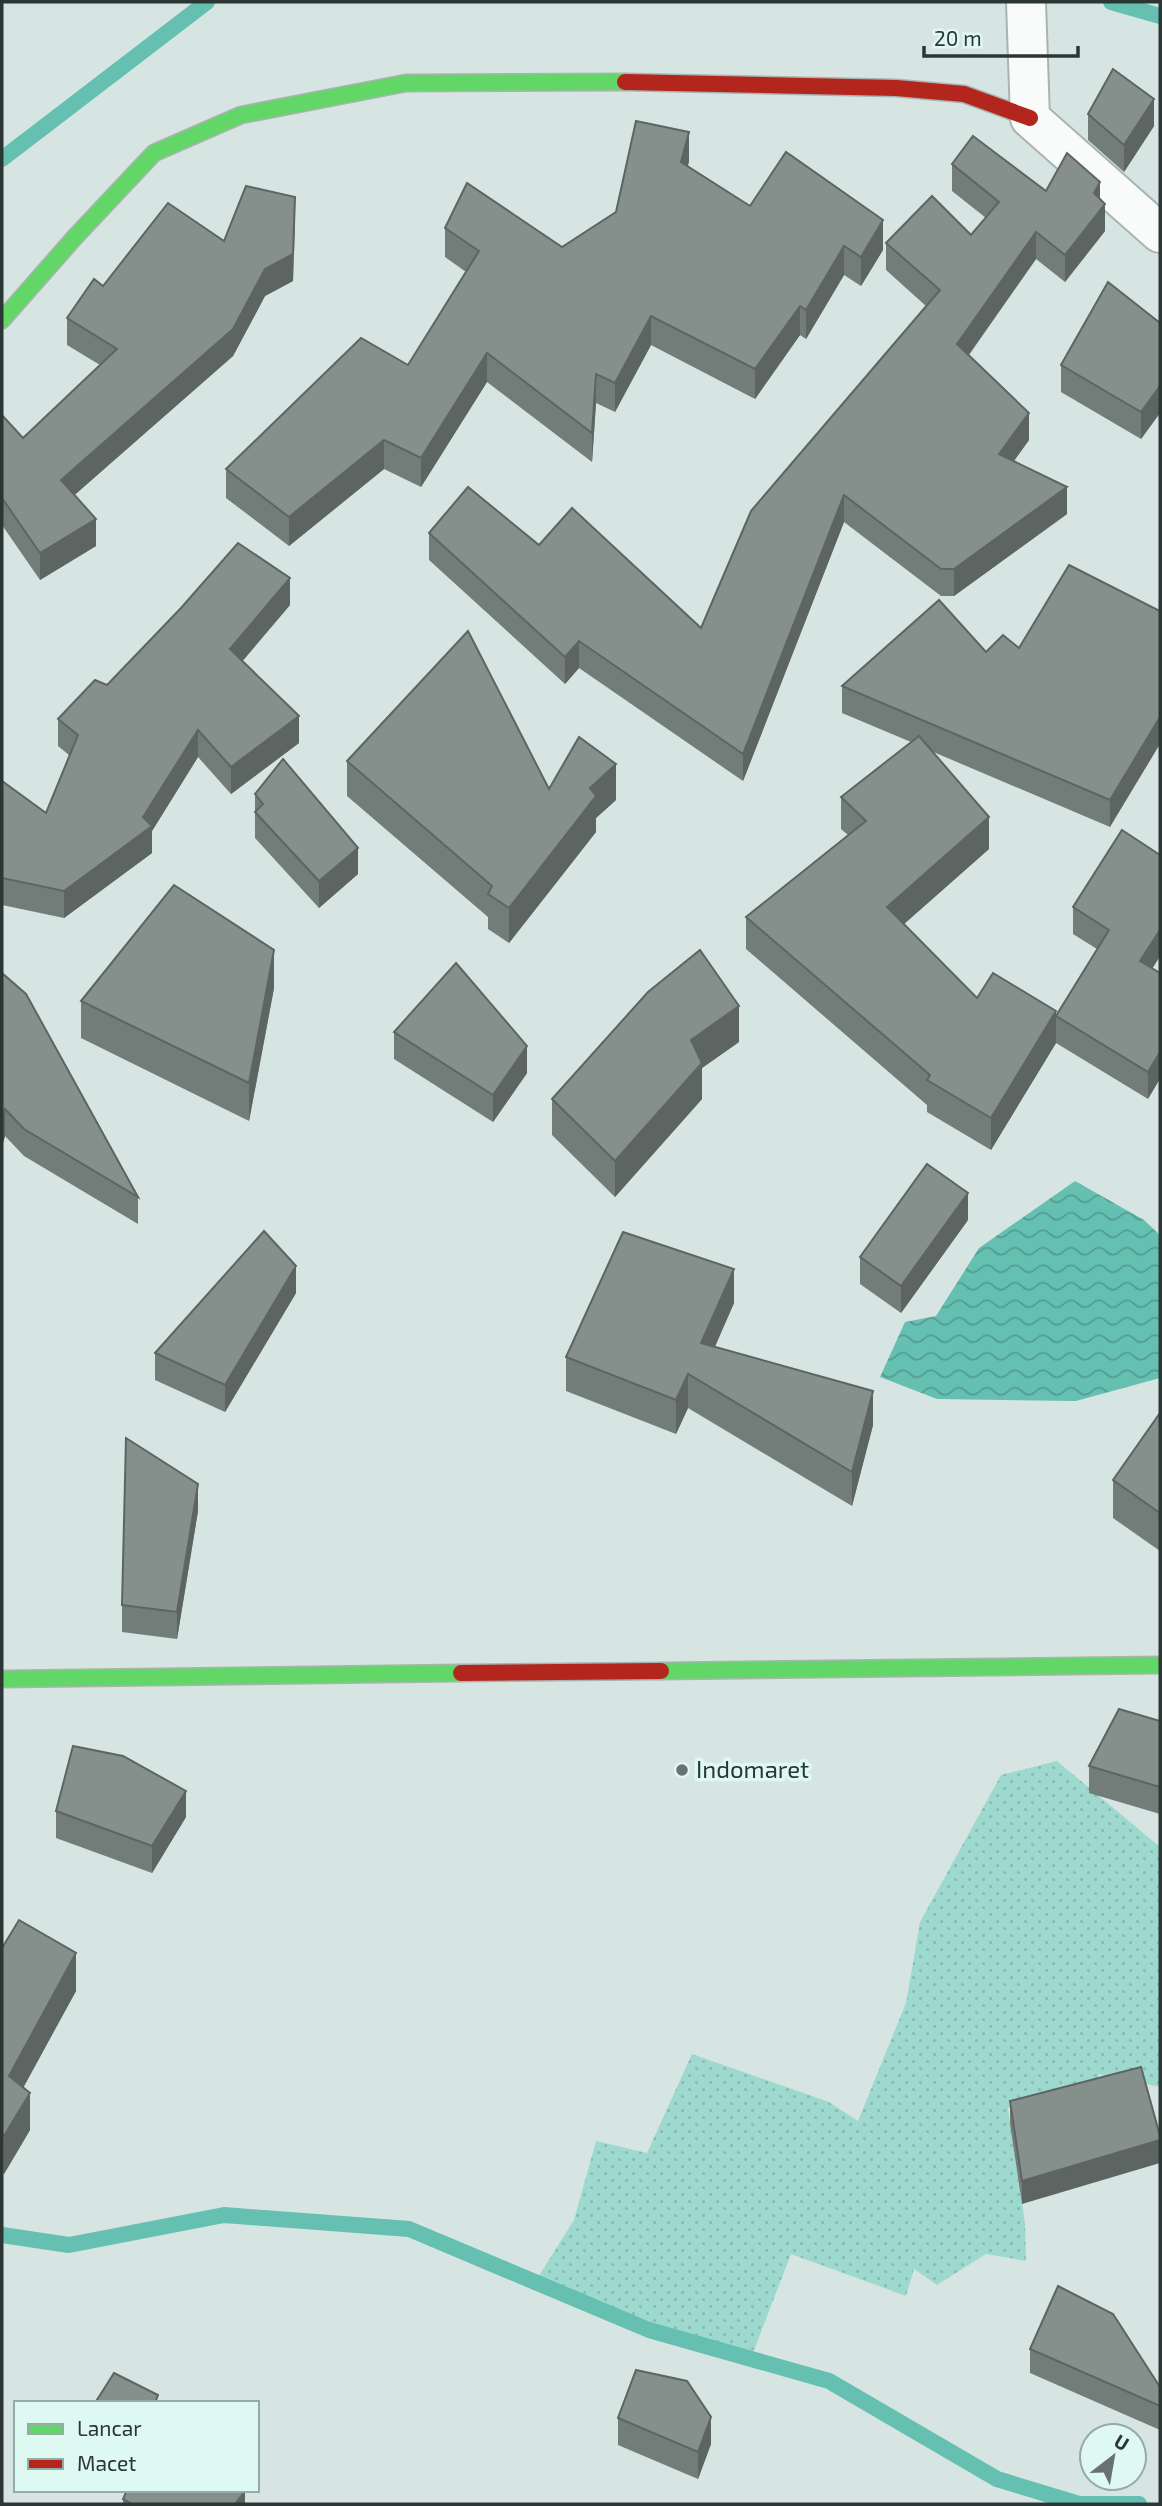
<svg xmlns="http://www.w3.org/2000/svg" width="1162" height="2506" viewBox="0 0 1162 2506" font-family="'Exo 2',sans-serif">
  <style>
    .grass { fill: url(#grass-dots) }
    .water { fill: url(#water-waves) }
    .lines { fill: none; stroke-linecap: round; stroke-linejoin: round }
    .stream { stroke: #65c0b2; stroke-width: 16 }
    .street-casing { stroke: #a9b4b2; stroke-width: 42 }
    .fast-casing { stroke: #a9b4b2; stroke-width: 19 }
    .jam-casing { stroke: #a9b4b2; stroke-width: 19 }
    .street { stroke: #f9fbfb; stroke-width: 38 }
    .fast { stroke: #63d668; stroke-width: 16 }
    .jam { stroke: #b3261e; stroke-width: 16 }
    .wall { fill: #727c79 }
    .shaded-wall { fill: #5d6563 }
    .building { fill: #85908d; stroke: #5d6563; stroke-width: 2 }
    .poi-dot { fill: #687371; stroke: #def8f2; stroke-width: 2.5 }
    .labels { text-anchor: middle; stroke-width: 7; stroke-linejoin: round; paint-order: stroke }
    .poi-label { font-size: 24px; fill: #2c3634; stroke: #def8f2; text-anchor: start }
  </style>
  <defs>
    <pattern id="grass-dots" width="8" height="8" patternUnits="userSpaceOnUse" patternTransform="scale(1.75)"><rect width="8" height="8" fill="#9ed9cf"/><path d="M2 2h.1M6 6h.1" fill="none" stroke="#88bbb2" stroke-width="1.8" stroke-linecap="round"/></pattern>
    <pattern id="water-waves" width="16" height="10" patternUnits="userSpaceOnUse" patternTransform="scale(1.75)"><rect width="16" height="10" fill="#65c0b2"/><path d="M0 5q4-4 8 0t8 0" fill="none" stroke="#539d92"/></pattern>
  </defs>
  <rect width="100%" height="100%" fill="#d7e5e2"/>
  <!-- grass -->
  <polygon class="grass" points="1057,1761 1160,1847 1160,2087 1098,2074 1130,2154 1071,2109 1008,2108 1025,2223 1026,2261 986,2254 937,2285 914,2269 906,2296 791,2254 751,2358 535,2282 574,2220 596,2141 647,2153 692,2054 829,2102 858,2121 906,2003 920,1922 1001,1775"/>
  <!-- water -->
  <polygon class="water" points="1075,1181 1144,1220 1160,1235 1160,1378 1076,1401 937,1399 880,1377 905,1322 936,1316 979,1248"/>
  <g class="lines">
    <!-- stream -->
    <g class="stream">
      <polyline points="1111,2 1160,16"/>
      <polyline points="2,159 207,2"/>
      <polyline points="2,2235 69,2245 224,2215 409,2229 649,2330 829,2381 997,2479 1079,2504 1139,2504"/>
    </g>
    <defs>
      <polyline id="street" points="1026,2 1030,118 1160,233"/>
      <g id="fast">
        <polyline points="2,320 75,237 154,153 241,115 406,83 625,82"/>
        <polyline points="661,1671 1160,1665"/>
        <polyline points="2,1679 461,1673"/>
      </g>
      <g id="jam">
        <polyline points="625,82 896,88 964,94 1030,118"/>
        <polyline points="461,1673 661,1671"/>
      </g>
    </defs>
    <!-- street casing -->
    <use href="#street" class="street-casing"/>
    <!-- fast casing -->
    <use href="#fast" class="fast-casing"/>
    <!-- jam casing -->
    <use href="#jam" class="jam-casing"/>
    <!-- street -->
    <use href="#street" class="street"/>
    <!-- fast -->
    <use href="#fast" class="fast"/>
    <!-- jam -->
    <use href="#jam" class="jam"/>
  </g>
  <!-- wall -->
  <g class="wall">
    <polygon points="1088,114 1154,126 1124,172 1088,140"/>
    <polygon points="689,161 688,166 750,206 883,250 861,286 844,275 806,339 800,335 755,399 651,345 615,412 596,403 592,462 487,382 421,487 384,469 289,546 226,498 226,469 408,365 466,272 445,257 445,228 562,247 616,212"/>
    <polygon points="952,164 1046,191 1100,199 1105,231 1065,282 1036,259 969,355 1029,440 1014,461 1067,514 954,596 941,596 844,522 743,781 579,668 565,684 429,560 429,533 539,545 701,628 926,306 886,270 886,243 971,235 986,218 952,191"/>
    <polygon points="295,224 293,281 265,296 233,356 74,495 96,546 40,580 2,525 2,415 23,438 100,365 67,345 67,318 103,286 224,241"/>
    <polygon points="1160,323 1160,413 1141,439 1061,392 1061,365"/>
    <polygon points="290,605 242,661 299,743 231,794 198,757 152,831 152,853 64,918 2,905 2,781 46,813 69,755 58,746 58,719 107,685"/>
    <polygon points="1160,611 1110,827 931,751 989,849 904,924 977,998 1056,1016 1097,949 1073,934 1073,907 1160,956 1152,969 1148,1099 1056,1043 991,1150 927,1112 927,1105 746,949 746,917 848,835 841,829 841,797 911,742 842,713 842,686 986,652 1019,648"/>
    <polygon points="347,761 549,789 616,800 596,818 596,832 509,943 488,929 488,917 347,796"/>
    <polygon points="255,794 358,874 319,908 255,838"/>
    <polygon points="2,973 138,1197 138,1224 24,1156 5,1136 3,1143 2,1142"/>
    <polygon points="274,988 249,1121 81,1038 81,1001"/>
    <polygon points="394,1032 527,1073 493,1122 394,1059"/>
    <polygon points="739,1042 702,1068 702,1099 615,1197 552,1135 552,1099"/>
    <polygon points="968,1220 901,1313 860,1284 860,1257"/>
    <polygon points="296,1293 225,1412 155,1380 155,1353"/>
    <polygon points="734,1303 715,1347 873,1425 852,1506 688,1408 676,1434 566,1391 566,1357"/>
    <polygon points="1160,1413 1160,1551 1113,1518 1113,1480"/>
    <polygon points="198,1511 177,1639 122,1632 122,1605"/>
    <polygon points="1160,1721 1160,1814 1089,1793 1089,1766"/>
    <polygon points="56,1811 186,1817 152,1873 56,1838"/>
    <polygon points="2,1948 76,1991 23,2087 30,2130 4,2174 2,2173"/>
    <polygon points="1141,2067 1022,2204 1010,2124 1010,2101"/>
    <polygon points="1030,2349 1160,2387 1160,2430 1030,2373"/>
    <polygon points="618,2418 711,2444 698,2479 618,2445"/>
    <polygon points="123,2499 245,2504 123,2504"/>
  </g>
  <!-- shaded-wall -->
  <g class="shaded-wall">
    <polygon points="1154,99 1154,126 1124,172 1124,145"/>
    <polygon points="689,132 689,161 681,191 681,162"/>
    <polygon points="1100,182 1100,209 1105,204 1105,231 1065,282 1065,255 1094,193"/>
    <polygon points="295,197 293,281 265,296 233,356 61,507 61,480"/>
    <polygon points="883,220 883,250 861,286 861,257"/>
    <polygon points="1036,232 1036,259 957,371 957,344"/>
    <polygon points="844,246 844,275 806,339 806,310"/>
    <polygon points="800,306 800,335 755,399 755,369"/>
    <polygon points="651,316 651,345 615,412 615,383"/>
    <polygon points="487,353 487,382 421,487 421,458"/>
    <polygon points="596,374 596,403 592,462 592,433"/>
    <polygon points="1160,386 1160,413 1141,439 1141,412"/>
    <polygon points="1029,413 1029,440 999,481 999,454"/>
    <polygon points="384,440 384,469 289,546 289,517"/>
    <polygon points="1067,487 1067,514 954,596 954,569"/>
    <polygon points="844,495 844,522 743,781 743,754"/>
    <polygon points="96,519 96,546 40,580 40,553"/>
    <polygon points="290,578 290,605 230,676 230,649"/>
    <polygon points="579,641 579,668 565,684 565,657"/>
    <polygon points="299,716 299,743 231,794 231,767"/>
    <polygon points="1160,717 1160,744 1110,827 1110,800"/>
    <polygon points="198,730 198,757 152,831 152,853 64,918 64,891 143,817"/>
    <polygon points="616,764 616,800 596,818 596,832 509,943 509,908 590,788"/>
    <polygon points="989,817 989,849 887,939 887,907"/>
    <polygon points="358,848 358,874 319,908 319,881"/>
    <polygon points="1160,930 1160,956 1140,988 1140,961"/>
    <polygon points="274,950 274,988 249,1121 249,1083"/>
    <polygon points="739,1006 739,1042 702,1068 702,1099 615,1197 615,1161 691,1040"/>
    <polygon points="1056,1011 1056,1043 991,1150 991,1118"/>
    <polygon points="527,1046 527,1073 493,1122 493,1095"/>
    <polygon points="1160,1052 1160,1079 1148,1099 1148,1072"/>
    <polygon points="5,1109 5,1136 3,1143 3,1116"/>
    <polygon points="968,1193 968,1220 901,1313 901,1286"/>
    <polygon points="296,1266 296,1293 225,1412 225,1385"/>
    <polygon points="734,1269 734,1303 701,1377 701,1343"/>
    <polygon points="688,1374 688,1408 676,1434 676,1400"/>
    <polygon points="873,1391 873,1425 852,1506 852,1472"/>
    <polygon points="198,1484 198,1511 177,1639 177,1612"/>
    <polygon points="186,1791 186,1817 152,1873 152,1846"/>
    <polygon points="76,1953 76,1991 9,2114 9,2076"/>
    <polygon points="30,2093 30,2130 4,2174 4,2136"/>
    <polygon points="1160,2140 1160,2163 1022,2204 1022,2181"/>
    <polygon points="711,2417 711,2444 698,2479 698,2452"/>
    <polygon points="245,2491 245,2504 235,2504"/>
  </g>
  <!-- building -->
  <g class="building">
    <polygon points="1113,69 1154,99 1124,145 1088,114"/>
    <polygon points="636,121 689,132 681,162 750,206 786,152 883,220 861,257 844,246 806,310 800,306 755,369 651,316 615,383 596,374 592,433 487,353 421,458 384,440 289,517 226,469 361,338 408,365 479,251 445,228 467,183 562,247 616,212"/>
    <polygon points="973,136 1046,191 1067,153 1100,182 1094,193 1105,204 1065,255 1036,232 957,344 1029,413 999,454 1067,487 954,569 941,569 844,495 743,754 579,641 565,657 429,533 468,487 539,545 572,508 701,628 751,511 940,290 886,243 932,196 971,235 999,202 952,164"/>
    <polygon points="246,186 295,197 293,254 265,269 233,329 61,480 96,519 40,553 2,498 2,415 23,438 117,349 67,318 94,279 103,286 168,203 224,241"/>
    <polygon points="1108,282 1160,323 1160,386 1141,412 1061,365"/>
    <polygon points="238,543 290,578 230,649 299,716 231,767 198,730 143,817 152,826 64,891 2,878 2,781 46,813 78,735 58,719 95,680 107,685 181,608"/>
    <polygon points="1069,565 1160,611 1160,717 1110,800 842,686 939,600 986,652 1003,635 1019,648"/>
    <polygon points="468,631 549,789 579,737 616,764 590,788 596,796 509,908 488,894 492,886 347,761"/>
    <polygon points="919,736 989,817 887,907 977,998 993,973 1056,1011 991,1118 927,1080 930,1075 746,917 866,821 841,797"/>
    <polygon points="283,759 358,848 319,881 255,812 263,804 255,794"/>
    <polygon points="1122,830 1160,855 1160,930 1140,961 1160,973 1160,1052 1148,1072 1056,1016 1109,930 1073,907"/>
    <polygon points="174,885 274,950 249,1083 81,1001"/>
    <polygon points="700,950 739,1006 691,1040 702,1063 615,1161 552,1099 648,992"/>
    <polygon points="456,963 527,1046 493,1095 394,1032"/>
    <polygon points="2,973 26,994 138,1197 24,1129 5,1109 3,1116 2,1115"/>
    <polygon points="927,1164 968,1193 901,1286 860,1257"/>
    <polygon points="264,1231 296,1266 225,1385 155,1353"/>
    <polygon points="623,1232 734,1269 701,1343 873,1391 852,1472 688,1374 676,1400 566,1357"/>
    <polygon points="1160,1413 1160,1513 1113,1480"/>
    <polygon points="126,1438 198,1484 177,1612 122,1605"/>
    <polygon points="1119,1709 1160,1721 1160,1787 1089,1766"/>
    <polygon points="73,1746 123,1756 186,1791 152,1846 56,1811"/>
    <polygon points="19,1920 76,1953 9,2076 30,2093 4,2136 2,2135 2,1948"/>
    <polygon points="1141,2067 1160,2136 1160,2140 1022,2181 1010,2101"/>
    <polygon points="1058,2286 1113,2314 1160,2387 1160,2406 1030,2349"/>
    <polygon points="636,2370 687,2381 711,2417 698,2452 618,2418"/>
    <polygon points="114,2373 158,2395 155,2403 95,2403"/>
    <polygon points="127,2490 243,2490 245,2491 235,2504 132,2504 123,2499"/>
  </g>
  <!-- markers -->
  <circle class="poi-dot" cx="682" cy="1770" r="7"/>
  <g class="labels">
    <!-- poi labels -->
    <g class="poi-label">
      <text x="696" y="1778">Indomaret</text>
    </g>
  </g>
  <!-- border -->
  <rect width="1162" height="2506" fill="none" stroke="#2c3634" stroke-width="7"/>
  <!-- legend -->
  <rect x="14" y="2401" width="245" height="91" fill="#def8f2" stroke="#97aaa6" stroke-width="2"/>
  <rect x="28" y="2424" width="35" height="10" fill="#63d668" stroke="#97aaa6" stroke-width="2"/>
  <text x="77" y="2436" font-size="21" fill="#2c3634">Lancar</text>
  <rect x="28" y="2459" width="35" height="10" fill="#b3261e" stroke="#97aaa6" stroke-width="2"/>
  <text x="77" y="2471" font-size="21" fill="#2c3634">Macet</text>
  <!-- north arrow -->
  <g transform="translate(1113 2457) rotate(31)"><circle r="33" fill="#def8f2" stroke="#97aaa6" stroke-width="2"/>
  <path d="M0-5L12 26L0 18L-12 26Z" fill="#687371"/>
  <text y="-10" font-size="19" font-weight="bold" text-anchor="middle" fill="#2c3634">U</text>
  </g>
  <!-- scale -->
  <path d="M924 46v10h154v-10" fill="none" stroke="#2c3634" stroke-width="3.5"/>
  <text x="934" y="46" font-size="21" fill="#2c3634" stroke="#def8f2" stroke-width="5" paint-order="stroke">20 m</text>
</svg>
